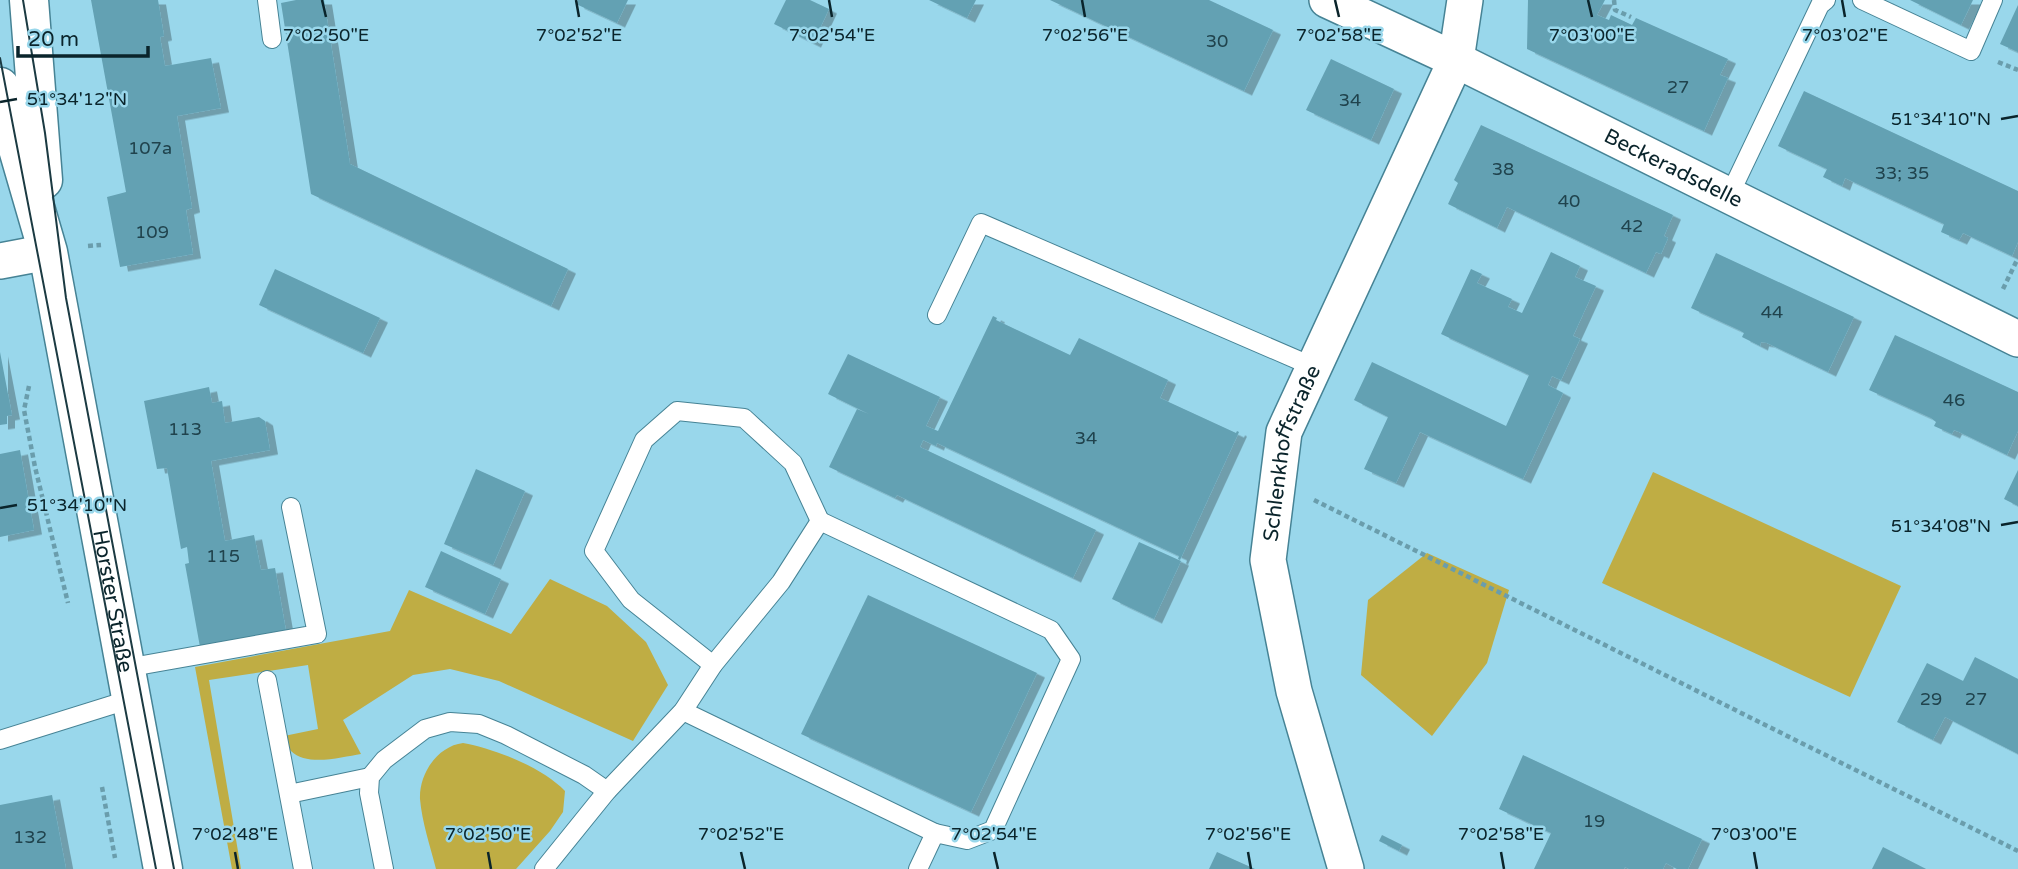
<svg xmlns="http://www.w3.org/2000/svg" width="2018" height="869" viewBox="0 0 2018 869" font-family="'Varela Round',sans-serif">
  <style>
    .green { fill: #bfad44 }
    .building { fill: #64a1b3; filter: url(#shadow) }
    .lines { fill: none; stroke-linecap: round; stroke-linejoin: round }
    .lane-casing { stroke: #468395; stroke-width: 20 }
    .street-casing { stroke: #468395; stroke-width: 38 }
    .secondary-casing { stroke: #468395; stroke-width: 41 }
    .path { stroke: #6a9dac; stroke-width: 4.5; stroke-dasharray: 5 3.5; stroke-linecap: butt }
    .lane { stroke: #fff; stroke-width: 18 }
    .street { stroke: #fff; stroke-width: 35 }
    .secondary { stroke: #fff; stroke-width: 38 }
    .tram { stroke: #1b3a42; stroke-width: 2 }
    .ticks { fill: none; stroke: #0a242b; stroke-width: 2.5 }
    .labels { text-anchor: middle; stroke-width: 5; stroke-linejoin: round; paint-order: stroke }
    .number-label { font-size: 18px; fill: #20434d }
    .street-label { font-size: 21px; fill: #0a242b; stroke: #99d7eb }
    .ticks-label { font-size: 18px; text-anchor: middle; fill: #0a242b; stroke: #99d7eb; stroke-width: 5; stroke-linejoin: round; paint-order: stroke }
  </style>
  <defs>
    <filter id="shadow"><feDropShadow dx="8" dy="4.5" stdDeviation="0" flood-color="#0004"/></filter>
  </defs>
  <rect width="100%" height="100%" fill="#99d7eb"/>
  <!-- green -->
  <g class="green">
    <polygon points="1653,472 1901,586 1850,697 1602,583"/>
    <polygon points="1427,553 1509,590 1487,663 1432,736 1361,675 1368,600"/>
    <path d="M550 579 607 606 646 642 668 685 633 741 499 681 450 669 413 675 343 720 361 754C342 757 307 767 291 751 288 748 286 740 284 736L318 729 308 665 209 680 241 869H232L195 667 390 631 409 590 511 634Z"/>
    <path d="M463 743C495 749 542 767 565 791L563 812 550 831 516 869H436C430 846 422 822 420 799 419 773 438 746 463 743Z"/>
  </g>
  <!-- building -->
  <g class="building">
    <polygon points="91,0 158,0 164,36 160,37 165,66 211,58 221,108 177,116 192,208 186,210 193,254 120,267 107,197 126,192"/>
    <polygon points="296,0 324,0 350,164 568,269 551,306 311,194 281,3"/>
    <polygon points="578,0 628,0 617,23 576,4"/>
    <polygon points="786,0 810,0 829,9 813,43 774,24"/>
    <polygon points="929,0 976,0 967,18"/>
    <polygon points="1050,0 1209,0 1273,30 1244,91"/>
    <polygon points="1528,0 1605,0 1597,15 1609,20 1611,15 1632,25 1636,18 1728,59 1720,75 1728,78 1704,131 1527,49"/>
    <polygon points="1910,0 1973,0 1961,25"/>
    <polygon points="2018,5 2018,52 2000,44"/>
    <polygon points="1331,59 1394,89 1371,140 1306,110"/>
    <polygon points="1804,91 2018,191 2018,242 2012,256 1963,233 1959,240 1941,232 1944,224 1845,178 1842,186 1823,177 1827,169 1778,146"/>
    <polygon points="1481,125 1673,215 1664,236 1668,238 1661,254 1656,252 1646,273 1507,207 1497,228 1448,204 1458,183 1454,180"/>
    <polygon points="1551,252 1580,266 1575,277 1596,286 1573,336 1580,339 1561,380 1552,376 1548,385 1563,393 1523,479 1420,432 1396,483 1364,469 1388,417 1354,400 1372,362 1506,426 1529,375 1441,334 1471,269 1482,274 1477,283 1512,299 1508,307 1522,313"/>
    <polygon points="1716,253 1854,317 1828,372 1767,343 1761,342 1760,346 1742,337 1744,333 1739,330 1691,308"/>
    <polygon points="275,269 380,318 363,353 259,305"/>
    <polygon points="993,316 997,318 996,320 1070,355 1079,338 1168,380 1160,398 1236,433 1237,431 1239,432 1180,560 1178,559 1179,556 937,443 936,446 923,440 920,447 1096,530 1073,578 897,495 895,498 829,467 857,409 869,414 828,394 848,354 940,397 926,426 938,431"/>
    <polygon points="1895,335 2018,392 2018,431 2007,455 1959,432 1954,430 1952,434 1934,426 1936,422 1931,418 1869,390"/>
    <polygon points="0,352 12,415 7,416 7,424 0,425"/>
    <polygon points="209,387 212,403 222,401 225,423 259,417 265,421 270,450 211,461 225,541 254,535 261,570 275,568 286,631 200,647 185,564 189,563 187,547 181,549 167,468 157,469 144,401"/>
    <polygon points="20,450 34,530 0,537 0,454"/>
    <polygon points="476,469 525,491 493,565 444,544"/>
    <polygon points="2018,470 2018,506 2004,499"/>
    <polygon points="1139,542 1181,561 1154,619 1112,599"/>
    <polygon points="441,551 501,579 485,614 425,587"/>
    <polygon points="868,595 1037,673 971,812 801,734"/>
    <polygon points="1975,657 2018,679 2018,754 1945,717 1933,740 1897,722 1927,663 1963,681"/>
    <polygon points="1523,755 1702,839 1688,869 1677,869 1666,863 1663,869 1629,869 1625,867 1624,869 1534,869 1551,833 1499,809"/>
    <polygon points="52,795 66,869 0,869 0,805"/>
    <polygon points="1382,835 1402,845 1399,851 1379,841"/>
    <polygon points="1883,847 1926,869 1872,869"/>
    <polygon points="1217,852 1255,869 1209,869"/>
  </g>
  <g class="lines">
    <defs>
      <g id="lane">
        <polyline points="267,0 272,39"/>
        <polyline points="1862,0 1971,51 1993,0"/>
        <polyline points="1729,196 1820,5 1826,0"/>
        <polyline points="937,315 981,223 1314,367"/>
        <polyline points="713,665 631,600 594,551 644,440 677,411 744,418 793,463 820,521"/>
        <polyline points="126,668 317,634 291,507"/>
        <polyline points="267,680 303,869"/>
        <polyline points="683,711 935,833"/>
        <polyline points="0,740 131,699"/>
        <polyline points="289,794 370,777"/>
        <polyline points="384,869 369,793 370,777 384,760 425,729 450,722 479,724 506,735 584,775 607,791"/>
        <polyline points="544,869 607,791 683,711 713,665 781,582 820,521 1051,630 1071,659 993,830 967,840 935,833 918,869"/>
      </g>
      <g id="street">
        <path id="s1" d="M1327 0 1456 60 2018 339"/>
        <polyline points="0,261 48,252"/>
        <path id="s2" d="M1346 869 1294 691 1268 560 1284 432 1456 60 1465 0"/>
      </g>
      <g id="secondary">
        <polyline points="29,0 43,180"/>
        <path id="s3" d="M0 87 48 252 163 869"/>
      </g>
    </defs>
    <!-- lane casing -->
    <use href="#lane" class="lane-casing"/>
    <!-- street casing -->
    <use href="#street" class="street-casing"/>
    <!-- secondary casing -->
    <use href="#secondary" class="secondary-casing"/>
    <!-- path -->
    <g class="path">
      <polyline points="1614,0 1615,10 1631,17"/>
      <polyline points="1998,62 2018,70"/>
      <polyline points="88,246 101,245"/>
      <polyline points="2003,289 2018,258"/>
      <polyline points="29,386 24,410 35,467 68,603"/>
      <polyline points="1314,500 2018,851"/>
      <polyline points="102,787 115,858"/>
    </g>
    <!-- lane -->
    <use href="#lane" class="lane"/>
    <!-- street -->
    <use href="#street" class="street"/>
    <!-- secondary -->
    <use href="#secondary" class="secondary"/>
    <!-- tram -->
    <g class="tram">
      <polyline points="23,0 45,133 66,298 174,869"/>
      <polyline points="0,58 156,869"/>
    </g>
  </g>
  <!-- ticks -->
  <path class="ticks" d="M322 0 326 17M576 0 579 17M829 0 832 17M1082 0 1085 17M1335 0 1339 17M1588 0 1592 17M1842 0 1845 17M0 102 17 99M2001 119 2018 116M0 508 17 505M2001 525 2018 522M235 852 238 869M488 852 491 869M741 852 745 869M994 852 998 869M1248 852 1251 869M1501 852 1504 869M1754 852 1757 869"/>
  <g class="labels">
    <!-- number labels -->
    <g class="number-label">
      <text x="1217" y="47">30</text>
      <text x="1678" y="93">27</text>
      <text x="1350" y="106">34</text>
      <text x="150" y="154">107a</text>
      <text x="1503" y="175">38</text>
      <text x="1902" y="179">33; 35</text>
      <text x="1569" y="207">40</text>
      <text x="1632" y="232">42</text>
      <text x="152" y="238">109</text>
      <text x="1772" y="318">44</text>
      <text x="1954" y="406">46</text>
      <text x="185" y="435">113</text>
      <text x="1086" y="444">34</text>
      <text x="223" y="562">115</text>
      <text x="1931" y="705">29</text>
      <text x="1976" y="705">27</text>
      <text x="1594" y="827">19</text>
      <text x="30" y="843">132</text>
    </g>
    <!-- street labels -->
    <g class="street-label">
      <text dy="7" stroke="none"><textPath href="#s1" startOffset="385">Beckeradsdelle</textPath></text>
      <text dy="7" stroke="none"><textPath href="#s2" startOffset="429">Schlenkhoffstraße</textPath></text>
      <text dy="7" stroke="none"><textPath href="#s3" startOffset="527">Horster Straße</textPath></text>
    </g>
  </g>
  <g class="ticks-label">
    <text x="326" y="41">7°02'50"E</text>
    <text x="579" y="41">7°02'52"E</text>
    <text x="832" y="41">7°02'54"E</text>
    <text x="1085" y="41">7°02'56"E</text>
    <text x="1339" y="41">7°02'58"E</text>
    <text x="1592" y="41">7°03'00"E</text>
    <text x="1845" y="41">7°03'02"E</text>
    <text x="77" y="105">51°34'12"N</text>
    <text x="1941" y="125">51°34'10"N</text>
    <text x="77" y="511">51°34'10"N</text>
    <text x="1941" y="532">51°34'08"N</text>
    <text x="235" y="840">7°02'48"E</text>
    <text x="488" y="840">7°02'50"E</text>
    <text x="741" y="840">7°02'52"E</text>
    <text x="994" y="840">7°02'54"E</text>
    <text x="1248" y="840">7°02'56"E</text>
    <text x="1501" y="840">7°02'58"E</text>
    <text x="1754" y="840">7°03'00"E</text>
  </g>
  <!-- scale -->
  <path d="M18 46v10h130v-10" fill="none" stroke="#0a242b" stroke-width="3.5"/>
  <text x="28" y="46" font-size="21" fill="#0a242b" stroke="#99d7eb" stroke-width="5" paint-order="stroke">20 m</text>
</svg>
